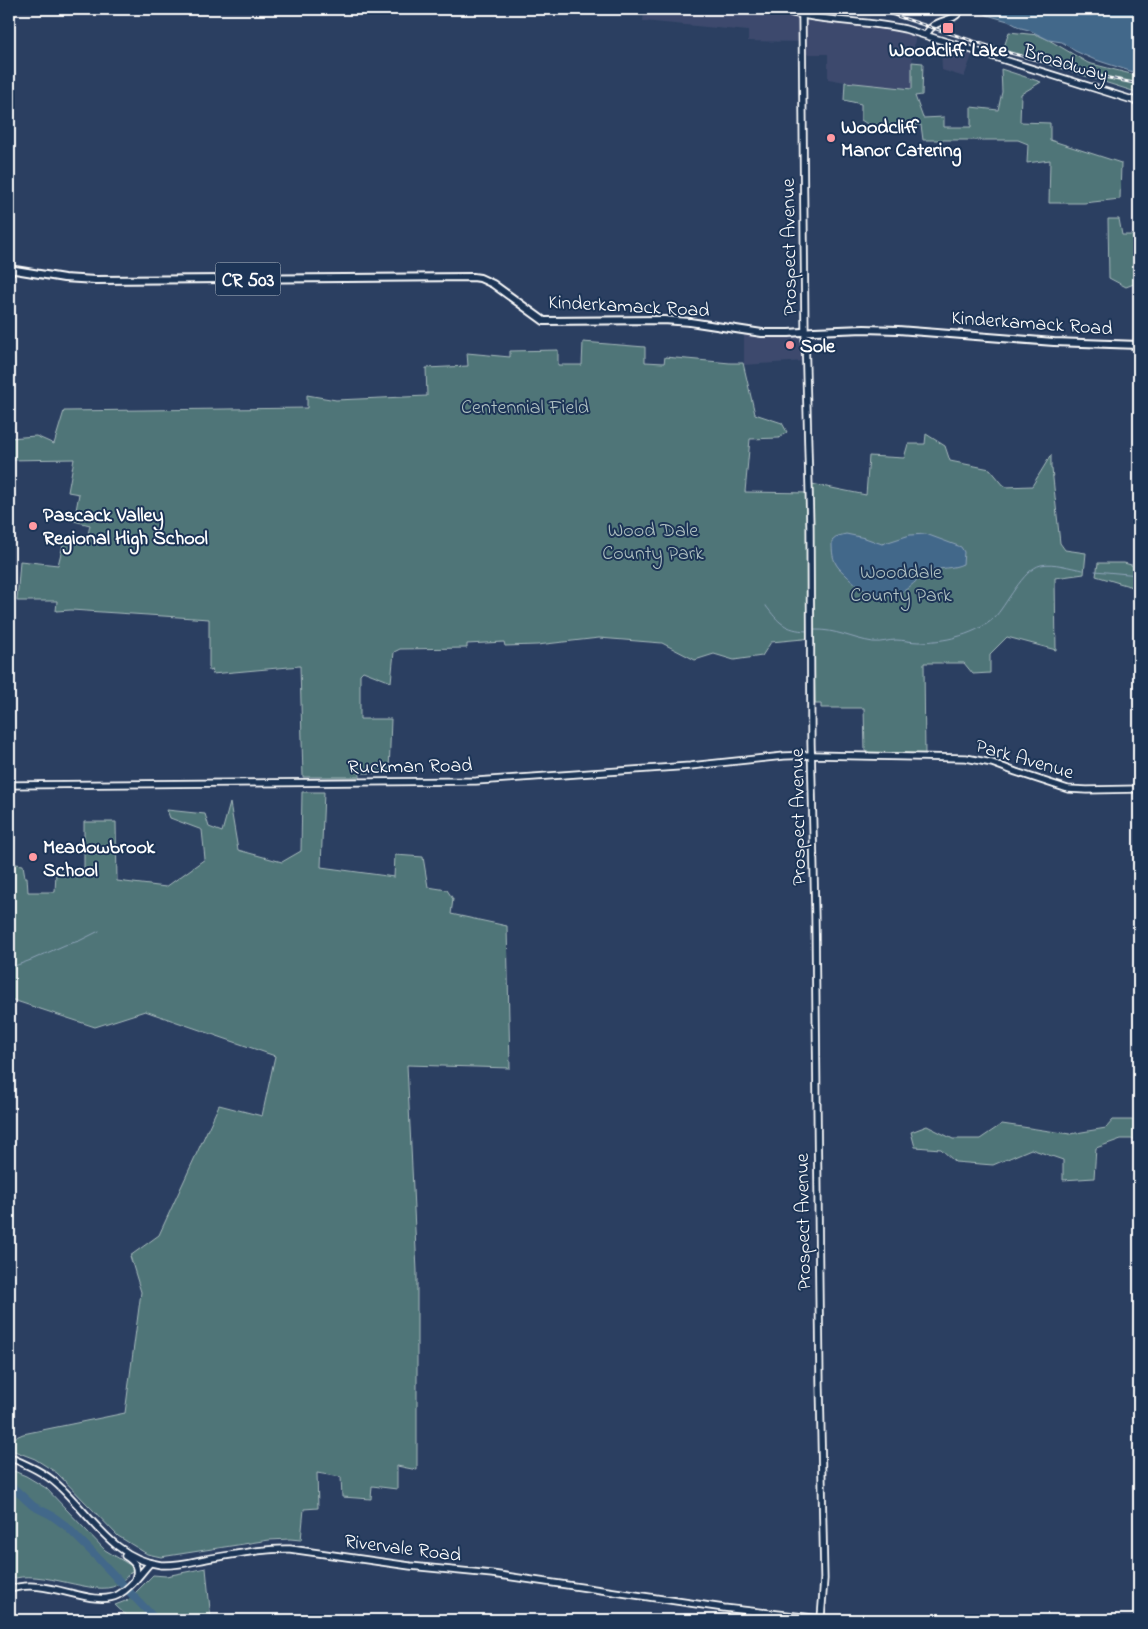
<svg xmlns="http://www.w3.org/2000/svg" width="1148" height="1629" viewBox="0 0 1148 1629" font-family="'Indie Flower',sans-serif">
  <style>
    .built { fill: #3c4a6d }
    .green { fill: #4f7578; stroke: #a7babc }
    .water { fill: #43688a; stroke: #8ea4b9 }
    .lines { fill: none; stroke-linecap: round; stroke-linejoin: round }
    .stream { stroke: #8ea4b9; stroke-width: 1 }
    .river { stroke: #43688a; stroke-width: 8 }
    .secondary-casing { stroke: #fff; stroke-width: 9 }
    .primary-casing { stroke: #fff; stroke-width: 10 }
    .secondary { stroke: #1d3557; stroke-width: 5.5 }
    .primary { stroke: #1d3557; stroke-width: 6 }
    .rail-casing { stroke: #fff; stroke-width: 3 }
    .rail { stroke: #1d3557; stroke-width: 1; stroke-dasharray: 4; stroke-linecap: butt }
    .poi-dot { fill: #ff9aa2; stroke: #1d3557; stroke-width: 2 }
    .labels { text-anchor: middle; stroke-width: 4; stroke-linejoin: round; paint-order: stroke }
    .shield { fill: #1d3557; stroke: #bbc2cd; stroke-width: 1 }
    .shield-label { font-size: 19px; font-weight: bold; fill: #fff }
    .poi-label { font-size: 20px; font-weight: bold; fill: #fff; stroke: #1d3557; text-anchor: start }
    .street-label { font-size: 20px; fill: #fff; stroke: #1d3557 }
    .park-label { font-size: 20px; fill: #b0c1c2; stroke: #1d3557 }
  </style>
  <rect width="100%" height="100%" fill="#2b3f61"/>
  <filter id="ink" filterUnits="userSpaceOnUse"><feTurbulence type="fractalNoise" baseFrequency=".02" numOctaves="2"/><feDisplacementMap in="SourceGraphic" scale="10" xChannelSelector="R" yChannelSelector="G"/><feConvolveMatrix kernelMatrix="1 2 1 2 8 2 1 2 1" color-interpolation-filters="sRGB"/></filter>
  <g filter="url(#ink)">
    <!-- built -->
    <g class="built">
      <polygon points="644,9 778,9 916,32 912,62 912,89 845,82 828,79 828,54 802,54 801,42 748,41 748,31 643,21"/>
      <polygon points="943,40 974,50 964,77 942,70 941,47"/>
      <polygon points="744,330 805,332 805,361 744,365"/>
    </g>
    <!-- green -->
    <g class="green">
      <polygon points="1009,32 1038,35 1049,40 1088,63 1139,76 1139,93 1003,50"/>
      <polygon points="912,62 923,63 922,95 915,96 923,118 944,117 944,127 971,127 971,107 998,110 1002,92 1001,69 1041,82 1021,94 1020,122 1050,123 1050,140 1121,163 1120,199 1084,203 1049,203 1050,160 1027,163 1028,144 1018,140 923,140 921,125 869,125 861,120 861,104 844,100 845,82 912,89"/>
      <polygon points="1108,219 1119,219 1122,235 1139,235 1139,282 1126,287 1109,278"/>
      <polygon points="583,342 645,347 645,362 664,363 665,357 730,363 743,363 755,414 782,423 787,432 779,438 750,439 745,492 811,493 812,484 866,495 869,456 904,458 908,444 925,444 926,434 945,446 950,461 990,469 1005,487 1032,486 1051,455 1051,469 1052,469 1060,543 1065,550 1086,553 1084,574 1055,578 1056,650 1007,637 990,654 990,673 973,674 964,663 924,663 925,756 868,756 868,751 865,751 864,708 821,708 821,704 815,704 814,637 803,639 771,642 762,656 734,660 714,654 695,660 662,643 599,638 537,645 505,646 504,642 467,644 467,648 400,649 394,652 391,682 363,671 360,674 360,719 391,719 389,773 360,773 360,777 303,777 300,666 212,674 213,670 209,671 209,619 71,610 56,611 57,601 17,601 20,561 58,565 64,541 86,544 90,525 74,521 79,494 68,492 74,459 9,460 9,438 36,436 54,444 64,411 307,408 307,395 336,400 427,396 426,368 468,366 467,353 510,357 510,351 558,350 558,365 582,365"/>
      <polygon points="1098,563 1124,563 1139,567 1139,589 1096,576"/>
      <polygon points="302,792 324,792 321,867 394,877 395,855 423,857 428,887 447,890 453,899 451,914 507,926 510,1068 407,1065 417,1271 417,1470 397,1466 397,1489 372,1486 371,1499 342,1497 341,1477 317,1473 318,1508 304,1509 301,1540 290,1539 269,1540 161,1557 147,1554 118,1536 57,1473 35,1459 9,1449 9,1440 23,1434 125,1413 141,1292 130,1256 159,1235 219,1105 262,1116 275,1056 145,1011 95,1027 13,1000 9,1001 9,863 23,865 25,877 27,877 28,892 55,892 56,872 84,870 84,822 116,822 117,881 166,887 205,859 202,830 170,818 167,810 205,814 209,827 222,832 230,803 238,850 282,862 301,851"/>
      <polygon points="1113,1120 1139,1120 1139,1139 1121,1139 1096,1148 1094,1178 1063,1180 1063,1160 1031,1149 993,1165 955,1162 941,1149 915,1147 911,1132 927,1126 953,1139 980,1139 1002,1124 1070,1134 1106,1128"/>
      <path d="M9 1469 26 1476 46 1488 105 1550 135 1568C129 1573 124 1581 117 1585 96 1598 40 1567 9 1580Z"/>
      <polygon points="206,1568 211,1620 131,1620 115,1605 128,1600 153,1575 166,1576"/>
    </g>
    <!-- water -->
    <g class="water">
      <polygon points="978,9 1139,9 1139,74 1093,59 1075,51 1062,42 1049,40 1029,30 1021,28 1008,21 987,15"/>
      <path d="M846 534 865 538 882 544 910 535 926 534 961 547 964 552 963 564C953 569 940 567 929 572 917 578 910 589 898 594 878 601 860 589 846 575 843 572 838 568 836 564 832 557 832 549 832 541L838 536Z"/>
    </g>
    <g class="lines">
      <!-- stream -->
      <g class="stream">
        <polyline points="1095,571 1139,575"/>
        <path d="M766 606C779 623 785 630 807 631"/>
        <path d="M814 630C836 629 852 639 873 642 882 643 888 640 896 640 903 640 911 642 919 642 928 642 948 640 956 637 968 634 985 627 994 618 1006 606 1023 569 1041 565 1054 562 1070 568 1083 570"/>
        <polyline points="9,968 31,960 65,945 79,941 99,931"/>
      </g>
      <!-- river -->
      <polyline class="river" points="9,1484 33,1506 51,1515 66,1526 94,1554 156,1620"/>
      <defs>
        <g id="secondary">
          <path d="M778 9C819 22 863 20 905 29L1139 102"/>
          <polyline points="802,15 805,332 810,526 811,743 815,916 820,1384 824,1579 821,1618"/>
          <path d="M926 35C934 17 954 24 961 9"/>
          <polyline points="9,785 476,781 690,766 784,756 812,755 966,758 992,763 1016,772 1068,789 1087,790 1139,789"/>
          <path d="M9 1457C27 1465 44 1472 58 1485 91 1515 113 1559 161 1565 177 1566 191 1562 206 1559 233 1555 262 1548 290 1549L410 1566 492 1574 724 1608 831 1620"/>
          <path d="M125 1556C135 1562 139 1567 135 1579"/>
          <path d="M9 1590C44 1575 91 1609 118 1595 131 1588 140 1574 150 1563"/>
        </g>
        <polyline id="primary" points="9,269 64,278 95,280 473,277 480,278 493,284 544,321 664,320 690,322 762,333 789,333 814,331 864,329 898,330 1054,342 1139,345"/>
      </defs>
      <!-- secondary casing -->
      <use href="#secondary" class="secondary-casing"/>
      <!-- primary casing -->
      <use href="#primary" class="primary-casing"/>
      <!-- secondary -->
      <use href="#secondary" class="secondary"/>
      <!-- primary -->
      <use href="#primary" class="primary"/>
      <defs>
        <polyline id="rail" points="875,9 1010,53 1089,74 1139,84"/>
      </defs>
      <!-- rail casing -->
      <use href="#rail" class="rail-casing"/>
      <!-- rail -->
      <use href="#rail" class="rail"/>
    </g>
  </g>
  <!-- markers -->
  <g class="poi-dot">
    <rect x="942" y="22" width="12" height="12" rx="2.5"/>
    <circle cx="831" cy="138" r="5"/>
    <circle cx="790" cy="345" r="5"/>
    <circle cx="33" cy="526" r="5"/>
    <circle cx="33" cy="857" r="5"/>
  </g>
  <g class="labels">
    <!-- shield labels -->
    <rect class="shield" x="215.5" y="262.5" width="65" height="33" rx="4"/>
    <g class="shield-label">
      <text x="248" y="286">CR 503</text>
    </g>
    <!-- poi labels -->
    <g class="poi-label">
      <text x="948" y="56" text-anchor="middle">Woodcliff Lake</text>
      <text x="841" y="133">Woodcliff<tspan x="841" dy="23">Manor Catering</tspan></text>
      <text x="800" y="352">Sole</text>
      <text x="43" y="521">Pascack Valley<tspan x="43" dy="23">Regional High School</tspan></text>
      <text x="43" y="853">Meadowbrook<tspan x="43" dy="23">School</tspan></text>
    </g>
    <!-- street labels -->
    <g class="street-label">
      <text transform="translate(1066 62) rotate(17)" y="7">Broadway</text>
      <text transform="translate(788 247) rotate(-91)" y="7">Prospect Avenue</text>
      <text transform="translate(629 305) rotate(3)" y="7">Kinderkamack Road</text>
      <text transform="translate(1032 322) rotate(4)" y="7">Kinderkamack Road</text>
      <text transform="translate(1025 758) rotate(16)" y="7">Park Avenue</text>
      <text transform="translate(410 765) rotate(-1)" y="7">Ruckman Road</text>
      <text transform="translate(797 817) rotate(-91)" y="7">Prospect Avenue</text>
      <text transform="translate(802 1222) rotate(-91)" y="7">Prospect Avenue</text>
      <text transform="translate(403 1547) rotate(7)" y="7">Rivervale Road</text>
    </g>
    <!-- park labels -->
    <g class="park-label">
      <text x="525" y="413">Centennial Field</text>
      <text x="653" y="536">Wood Dale<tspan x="653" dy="23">County Park</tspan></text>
      <text x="901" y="578">Wooddale<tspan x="901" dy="23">County Park</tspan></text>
    </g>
  </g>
  <!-- margin -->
  <rect width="1148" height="1629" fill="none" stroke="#1d3557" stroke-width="30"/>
  <rect x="15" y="15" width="1118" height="1599" fill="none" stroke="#fff" stroke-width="2" filter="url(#ink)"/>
</svg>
